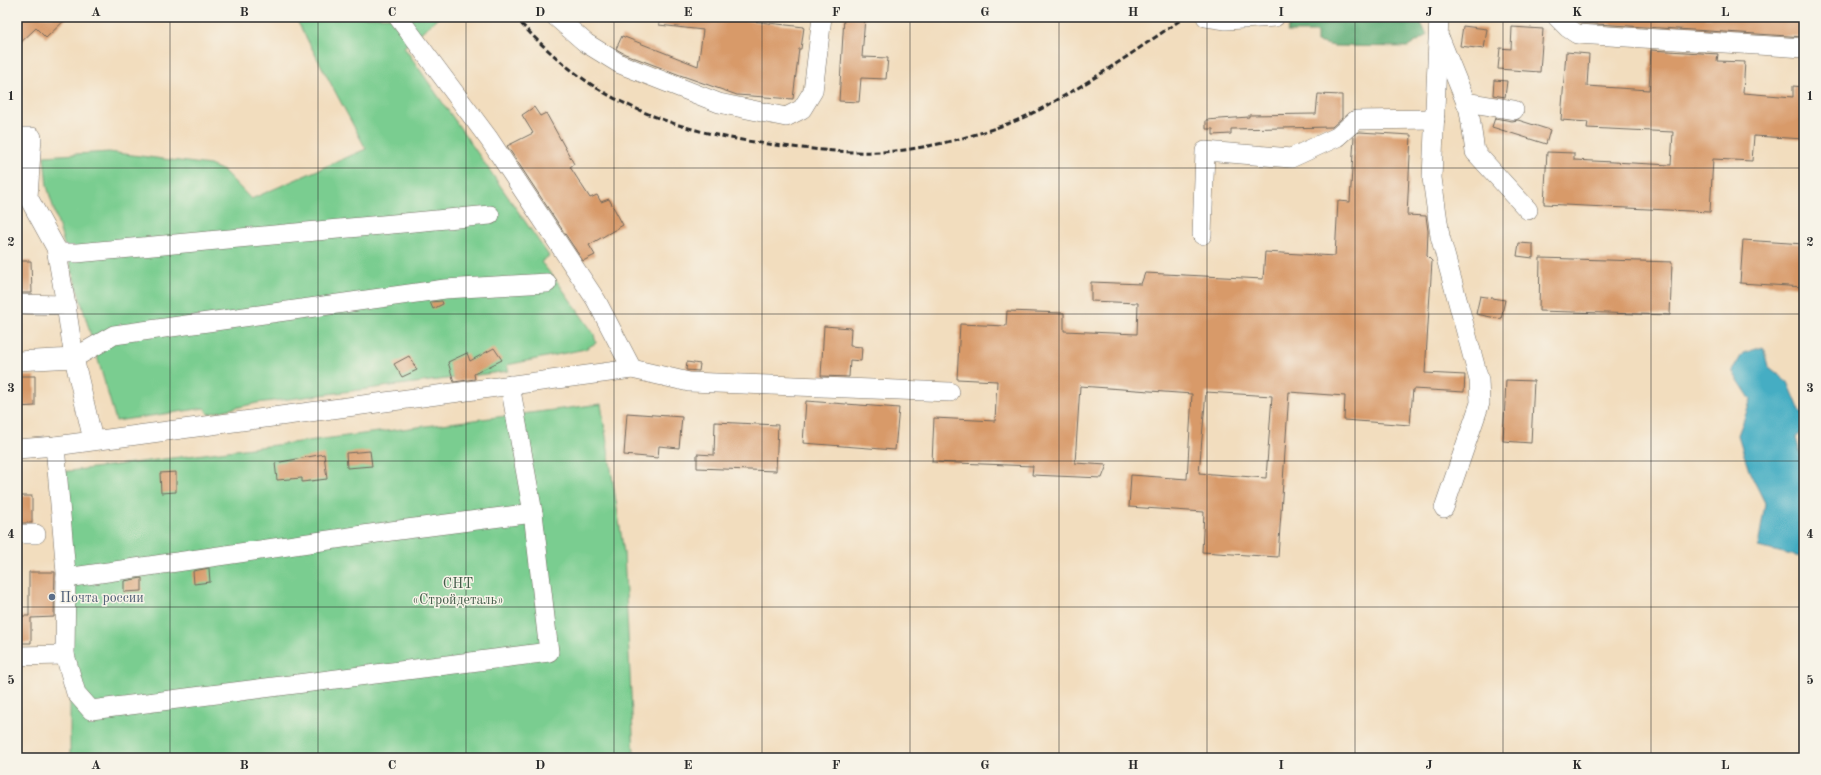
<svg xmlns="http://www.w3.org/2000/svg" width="1821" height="775" viewBox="0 0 1821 775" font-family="'Old Standard TT',serif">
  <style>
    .green { fill: #7acd90; stroke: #527c5e }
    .forest { fill: #63b07a; stroke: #476e52 }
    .water { fill: #44adc3; stroke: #386c77 }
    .building { fill: #d89a69; fill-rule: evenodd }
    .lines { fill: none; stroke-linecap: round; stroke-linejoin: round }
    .minor-casing { stroke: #71695e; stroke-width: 20 }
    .minor { stroke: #fff; stroke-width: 19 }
    .rail { stroke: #2b2b2b; stroke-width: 3; stroke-dasharray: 6 3; stroke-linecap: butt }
    .grid { fill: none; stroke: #2b2b2b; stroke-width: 1; stroke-opacity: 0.55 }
    .service-dot { fill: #5c6f8a; stroke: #f7f3e8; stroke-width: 1.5 }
    .labels { text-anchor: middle; stroke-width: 3; stroke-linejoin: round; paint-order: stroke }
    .park-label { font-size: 14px; fill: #435c49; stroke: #f7f3e8 }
    .service-label { font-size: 14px; fill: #4e5e75; stroke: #f7f3e8; text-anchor: start }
    .neatline { fill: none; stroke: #2b2b2b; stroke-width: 1.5 }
    .grid-label { font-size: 13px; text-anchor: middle; font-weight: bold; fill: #2b2b2b }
  </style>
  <rect width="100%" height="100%" fill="#f7f3e8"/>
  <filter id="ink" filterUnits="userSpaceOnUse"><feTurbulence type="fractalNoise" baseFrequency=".025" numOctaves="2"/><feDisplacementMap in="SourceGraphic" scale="8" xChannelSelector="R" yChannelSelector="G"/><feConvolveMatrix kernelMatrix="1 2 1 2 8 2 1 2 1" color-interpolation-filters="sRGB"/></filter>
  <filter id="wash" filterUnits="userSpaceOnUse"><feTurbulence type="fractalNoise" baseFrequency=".012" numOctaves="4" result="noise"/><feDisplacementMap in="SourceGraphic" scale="16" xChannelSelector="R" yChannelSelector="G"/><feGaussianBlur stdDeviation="0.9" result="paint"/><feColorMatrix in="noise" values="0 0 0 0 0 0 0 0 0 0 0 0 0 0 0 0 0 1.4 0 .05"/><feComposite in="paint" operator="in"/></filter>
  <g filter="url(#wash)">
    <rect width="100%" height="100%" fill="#f2ddbe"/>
    <!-- green -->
    <g class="green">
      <polygon points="295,17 439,17 404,47 549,256 541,262 559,284 594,334 596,343 585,349 507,365 509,371 257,403 208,414 205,408 116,421 47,186 44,156 109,152 210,165 224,171 251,199 366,149"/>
      <polygon points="601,404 624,553 634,755 579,758 70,758 70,568 61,472"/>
    </g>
    <!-- forest -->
    <polygon class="forest" points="1351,17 1401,17 1420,21 1427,35 1408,47 1334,46 1317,42 1317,32 1287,32 1292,20"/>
    <!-- water -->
    <polygon class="water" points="1763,347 1768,366 1788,382 1801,413 1804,414 1804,428 1796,438 1804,466 1804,555 1800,557 1758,547 1765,503 1749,471 1738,435 1751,400 1732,371 1743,353"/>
    <g id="blocks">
      <!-- building -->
      <g class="building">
        <polygon points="17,17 68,17 46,38 36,28 17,46"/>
        <polygon points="659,17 716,17 804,27 801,49 799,49 793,99 737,95 680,75 625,54 616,49 622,36 698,66 703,30 659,25"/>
        <polygon points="844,17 865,17 862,57 888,58 886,79 861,78 859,102 839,101"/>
        <polygon points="1573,17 1804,17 1804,37 1581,23"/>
        <polygon points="1463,26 1487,29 1484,49 1460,46"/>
        <polygon points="1512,27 1543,29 1540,72 1498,69 1500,48 1511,49"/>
        <polygon points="1651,50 1718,54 1717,61 1745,62 1743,93 1793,97 1793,86 1804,87 1804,139 1754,136 1752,161 1713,159 1710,212 1544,204 1547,152 1574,153 1574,160 1671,165 1673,132 1587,128 1588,122 1561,120 1566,52 1589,54 1587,86 1649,90"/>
        <polygon points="1494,80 1507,81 1505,97 1493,95"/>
        <polygon points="1318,94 1342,95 1342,118 1332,127 1231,129 1231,134 1213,135 1213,129 1206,129 1206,120 1249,117 1249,115 1316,114"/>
        <polygon points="534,107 540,116 546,113 574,164 570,167 590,198 597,195 601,202 609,199 623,225 589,245 595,255 583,261 507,146 533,133 522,115"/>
        <polygon points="1495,118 1512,121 1518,120 1550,130 1546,144 1492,127"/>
        <path d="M1359 132 1411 135 1407 215 1426 216 1428 231 1427 256 1432 261 1425 373 1465 375 1464 392 1413 389 1410 425 1344 420 1345 396 1289 392 1278 557 1202 552 1204 512 1129 507 1131 475 1187 479 1192 394 1080 386 1075 463 1107 465 1102 478 1032 475 1033 466 932 462 934 418 995 421 997 381 957 379 960 324 1006 326 1007 311 1064 313V331L1137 334 1138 303 1091 301V282L1141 284 1145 273 1263 279 1265 252 1335 256 1338 201 1350 202 1354 137ZM1206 392 1272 396 1266 478 1199 473Z"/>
        <polygon points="1743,240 1804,244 1804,287 1740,283"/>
        <polygon points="1519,243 1533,244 1533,258 1517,256"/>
        <polygon points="1540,258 1672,262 1670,315 1539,311"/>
        <polygon points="17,261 31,261 32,293 17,293"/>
        <polygon points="1480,296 1505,300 1501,319 1476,314"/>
        <polygon points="442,301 443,304 433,309 430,302"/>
        <polygon points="824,326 851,328 850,346 862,347 861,361 850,360 849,377 821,376"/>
        <polygon points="494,348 502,360 474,374 475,379 454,382 448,362 467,353 470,361"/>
        <polygon points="409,356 417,370 402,377 394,364"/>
        <polygon points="687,362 700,364 699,371 686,370"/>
        <polygon points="17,376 35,376 35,406 17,407"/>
        <polygon points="1506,380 1534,381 1531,443 1503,441"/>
        <polygon points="806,401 899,408 895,450 803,443"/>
        <polygon points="627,413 682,417 679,448 659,446 658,458 624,455"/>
        <polygon points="715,422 778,425 776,471 697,468 697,454 714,455"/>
        <polygon points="370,451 372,466 347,468 346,453"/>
        <polygon points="324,454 327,479 302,482 302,478 277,480 275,463"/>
        <polygon points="176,472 176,492 161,493 160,473"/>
        <rect x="17" y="496" width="15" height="27"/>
        <polygon points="209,568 210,582 194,584 193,571"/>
        <polygon points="29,572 55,572 54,617 31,618 31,643 17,643 17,616 29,616"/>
        <polygon points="142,578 142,591 124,592 124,581"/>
      </g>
    </g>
  </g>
  <g filter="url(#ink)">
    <use href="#blocks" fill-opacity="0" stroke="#71695e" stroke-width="1"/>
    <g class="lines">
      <defs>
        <g id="minor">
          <polyline points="398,17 489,139 596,300 632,369"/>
          <polyline points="556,17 586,43 620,64 719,103 786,117 802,109 813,91 822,17"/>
          <polyline points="1206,17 1226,20 1275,17"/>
          <polyline points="1439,17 1432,178 1440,236 1479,380 1480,403 1444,508"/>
          <polyline points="1557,17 1568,28 1577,34 1804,48"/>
          <polyline points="1441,41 1469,110 1475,152 1528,210"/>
          <polyline points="1466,102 1514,110"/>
          <polyline points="17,137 32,137 28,197 56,248 66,305"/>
          <polyline points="1202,235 1205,151 1291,158 1337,137 1356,120 1435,119"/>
          <polyline points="57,253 77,253 490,215"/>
          <polyline points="17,304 66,305 74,358 93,440"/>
          <polyline points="17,361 74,358 114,335 445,289 547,283"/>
          <polyline points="17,449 55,446 632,369 689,382 950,392"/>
          <polyline points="17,534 36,534"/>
          <polyline points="66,578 391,531 533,513 510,385"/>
          <polyline points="65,655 76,693 91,710 549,652 533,513"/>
          <polyline points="17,656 65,655 66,573 55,446"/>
        </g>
      </defs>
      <!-- minor casing -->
      <use href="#minor" class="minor-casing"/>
      <!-- minor -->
      <use href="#minor" class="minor"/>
      <!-- rail -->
      <path class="rail" d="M515 17C546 51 583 84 626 104 681 131 740 142 802 148 833 151 864 154 895 151 934 147 974 136 1010 123 1029 116 1047 106 1064 96 1106 72 1145 44 1185 17"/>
    </g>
  </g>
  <!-- grid -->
  <path class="grid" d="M170 17V758M318 17V758M466 17V758M614 17V758M762 17V758M910 17V758M1059 17V758M1207 17V758M1355 17V758M1503 17V758M1651 17V758M17 168H1804M17 314H1804M17 461H1804M17 607H1804"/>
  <!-- markers -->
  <circle class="service-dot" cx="52" cy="597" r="4"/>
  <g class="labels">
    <!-- park labels -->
    <g class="park-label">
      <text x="458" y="588">СНТ<tspan x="458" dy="16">«Стройдеталь»</tspan></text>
    </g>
    <!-- service labels -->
    <g class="service-label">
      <text x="60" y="602">Почта россии</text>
    </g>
  </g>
  <!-- margin -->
  <rect width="1821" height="775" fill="none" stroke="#f7f3e8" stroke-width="44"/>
  <rect x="22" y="22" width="1777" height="731" class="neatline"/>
  <g class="grid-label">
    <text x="96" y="16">A</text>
    <text x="244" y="16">B</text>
    <text x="392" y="16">C</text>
    <text x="540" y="16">D</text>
    <text x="688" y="16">E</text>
    <text x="836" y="16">F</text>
    <text x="985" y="16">G</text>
    <text x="1133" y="16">H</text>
    <text x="1281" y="16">I</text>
    <text x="1429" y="16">J</text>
    <text x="1577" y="16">K</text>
    <text x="1725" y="16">L</text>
    <text x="11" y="100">1</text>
    <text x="1810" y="100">1</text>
    <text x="11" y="246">2</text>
    <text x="1810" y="246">2</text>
    <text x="11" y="392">3</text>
    <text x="1810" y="392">3</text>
    <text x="11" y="538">4</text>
    <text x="1810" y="538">4</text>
    <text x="11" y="684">5</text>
    <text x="1810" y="684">5</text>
    <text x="96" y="769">A</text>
    <text x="244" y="769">B</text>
    <text x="392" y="769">C</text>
    <text x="540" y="769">D</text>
    <text x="688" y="769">E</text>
    <text x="836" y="769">F</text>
    <text x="985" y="769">G</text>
    <text x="1133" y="769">H</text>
    <text x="1281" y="769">I</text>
    <text x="1429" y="769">J</text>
    <text x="1577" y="769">K</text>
    <text x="1725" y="769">L</text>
  </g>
</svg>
